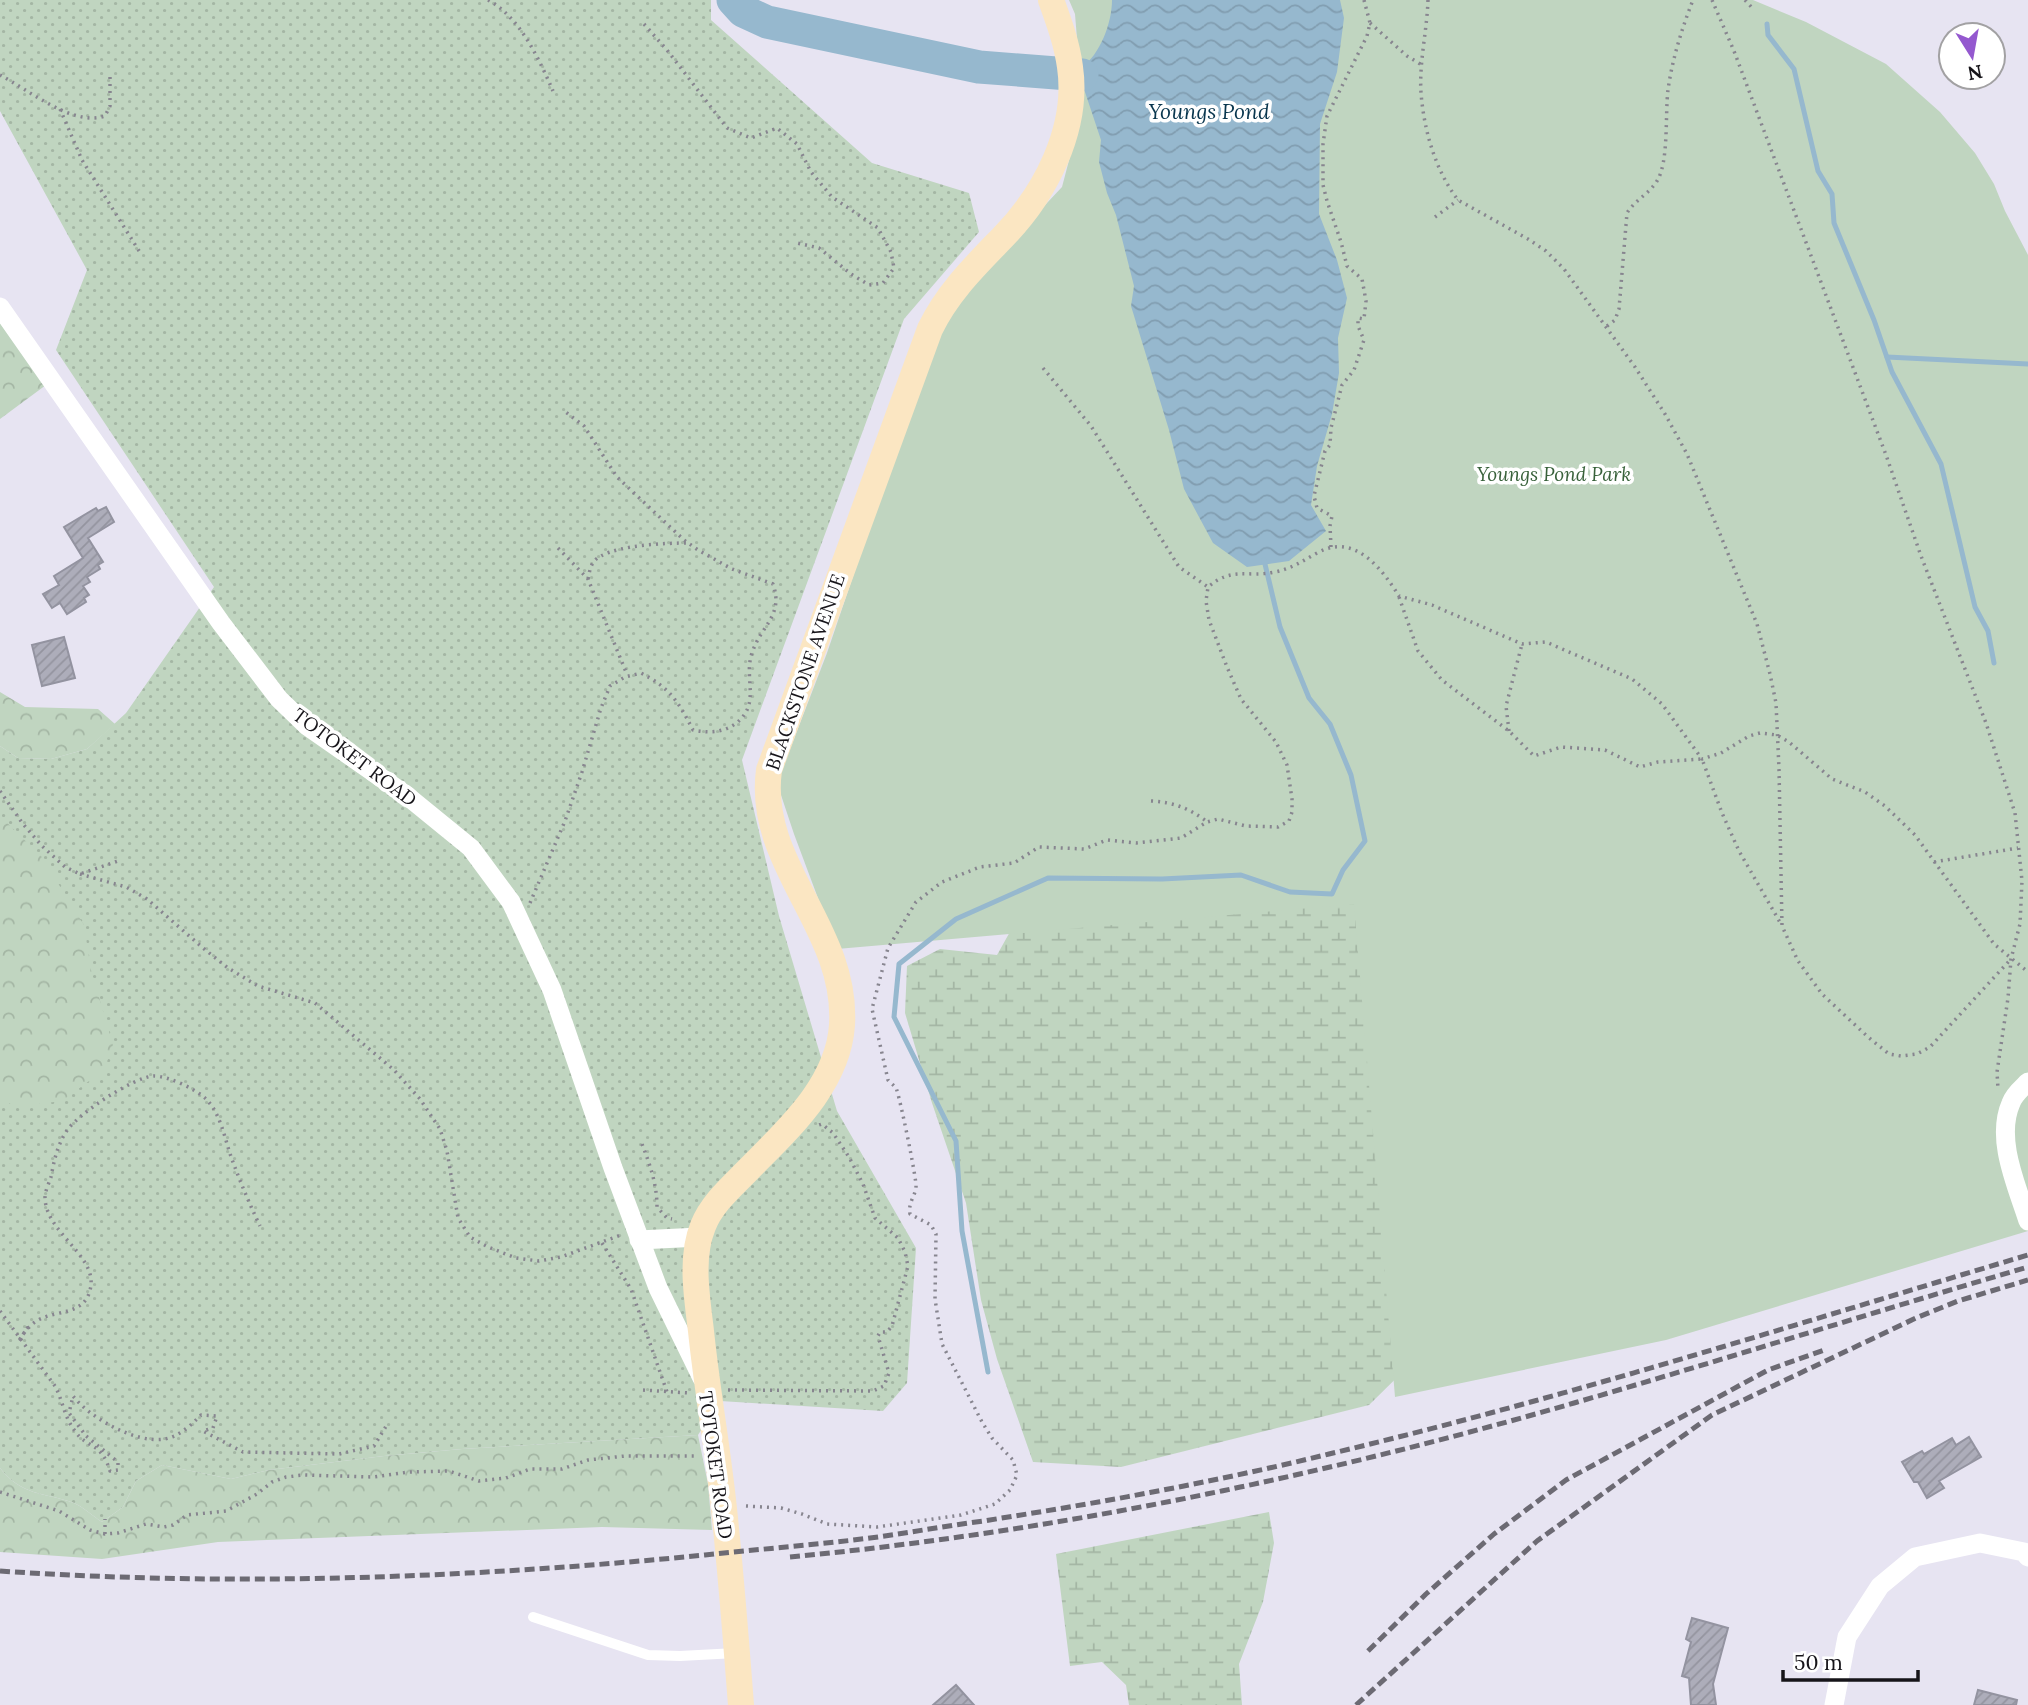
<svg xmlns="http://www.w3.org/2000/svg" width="2028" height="1705" viewBox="0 0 2028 1705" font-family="Lora,serif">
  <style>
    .grass { fill: url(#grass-dots) }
    .forest { fill: url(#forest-crowns) }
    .wetland { fill: url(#wetland-marsh) }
    .green { fill: #c0d5c0 }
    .water { fill: url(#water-waves) }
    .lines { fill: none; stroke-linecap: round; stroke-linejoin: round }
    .stream { stroke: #96b8ce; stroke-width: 5 }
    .river { stroke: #96b8ce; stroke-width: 33 }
    .building { fill: url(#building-hatch); stroke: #9393a0; stroke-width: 2 }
    .path { stroke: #87858f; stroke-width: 3.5; stroke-dasharray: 2 5; stroke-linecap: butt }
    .service { stroke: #fff; stroke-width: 10 }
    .minor { stroke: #fff; stroke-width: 19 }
    .secondary { stroke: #fbe6c2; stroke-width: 26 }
    .rail { stroke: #6c6a73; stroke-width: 5; stroke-dasharray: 10 5; stroke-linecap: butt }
    .labels { text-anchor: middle; stroke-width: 7; stroke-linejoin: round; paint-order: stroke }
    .park-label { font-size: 19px; font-style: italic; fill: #38613a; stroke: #fff }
    .street-label { font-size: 19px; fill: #161419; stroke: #fff }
    .water-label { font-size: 21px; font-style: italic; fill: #09364e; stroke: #fff }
  </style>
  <defs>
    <pattern id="grass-dots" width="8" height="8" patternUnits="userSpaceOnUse" patternTransform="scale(1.75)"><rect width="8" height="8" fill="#c0d5c0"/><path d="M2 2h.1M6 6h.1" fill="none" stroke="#a4b6a4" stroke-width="1.8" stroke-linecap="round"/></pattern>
    <pattern id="forest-crowns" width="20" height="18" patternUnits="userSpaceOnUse" patternTransform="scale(1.75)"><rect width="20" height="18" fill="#c0d5c0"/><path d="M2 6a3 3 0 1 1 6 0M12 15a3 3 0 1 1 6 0" fill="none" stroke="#a4b6a4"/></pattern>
    <pattern id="wetland-marsh" width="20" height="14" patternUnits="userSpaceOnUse" patternTransform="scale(1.75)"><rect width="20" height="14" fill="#c0d5c0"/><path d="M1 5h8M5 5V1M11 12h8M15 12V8" fill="none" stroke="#a4b6a4"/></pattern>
    <pattern id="water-waves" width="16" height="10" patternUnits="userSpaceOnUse" patternTransform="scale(1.75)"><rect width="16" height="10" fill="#96b8ce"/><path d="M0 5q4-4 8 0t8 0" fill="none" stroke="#819db0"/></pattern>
    <pattern id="building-hatch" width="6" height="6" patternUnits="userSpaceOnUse" patternTransform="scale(1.75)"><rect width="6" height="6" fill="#adadba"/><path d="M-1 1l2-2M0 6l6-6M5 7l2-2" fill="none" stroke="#94949f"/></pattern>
  </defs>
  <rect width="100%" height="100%" fill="#e7e4f2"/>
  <!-- grass -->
  <path class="grass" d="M0 0H711V20L872 163 969 193 979 232 904 319 742 760 779 916 837 1111 916 1248 907 1383 883 1411 720 1401 698 1435 462 1449 384 1456 269 1470 231 1479 162 1465 136 1481 123 1507 102 1522C93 1516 83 1507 74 1503 43 1492 22 1496 0 1468V746L18 758 51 759 87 749 126 713 214 587 56 350 87 270 0 111Z"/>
  <!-- forest -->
  <g class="forest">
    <polygon points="0,323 46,385 0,419"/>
    <polygon points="0,692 25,707 98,709 115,724 87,749 51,759 18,758 0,746"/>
    <polygon points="0,816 41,856 84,925 91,970 113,1045 104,1070 62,1101 15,1107 0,1097"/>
    <path d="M698 1435 708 1484 712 1530 602 1527 218 1542 102 1559 0 1552V1468C22 1496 43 1492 74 1503 83 1507 93 1516 102 1522L123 1507 136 1481 162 1465 231 1479 269 1470 384 1456 462 1449Z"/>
  </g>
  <!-- wetland -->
  <g class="wetland">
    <polygon points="1381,868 1435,1340 1369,1405 1121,1467 1033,1462 997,1359 981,1300 966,1203 932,1103 905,1013 907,966 940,949 997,955 1035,887"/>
    <polygon points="1269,1512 1274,1543 1263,1602 1239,1664 1242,1705 1129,1705 1126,1685 1102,1662 1070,1666 1056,1554"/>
  </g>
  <!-- green -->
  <polygon class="green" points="1069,0 1753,0 1806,22 1886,64 1940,112 1975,153 1994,184 2005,211 2028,255 2028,1231 1666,1340 1395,1397 1354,904 837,949 794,834 777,783 827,653 939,323 957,299 1062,187 1078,126 1081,88 1075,14"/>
  <!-- water -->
  <path class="water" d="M1112 0H1340L1344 18 1337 72 1320 124 1319 214 1337 260 1347 298 1338 338 1339 373 1332 414 1317 466 1311 505 1326 531 1289 561 1247 567 1213 543 1184 489 1169 430 1131 306 1134 286 1116 215 1107 193 1099 162 1101 140 1083 86 1081 68C1100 55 1112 23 1112 0Z"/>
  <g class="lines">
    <!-- stream -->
    <g class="stream">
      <polyline points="1767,24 1768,35 1794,69 1818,171 1832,194 1834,223 1874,320 1892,372 1941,464 1975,607 1988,631 1994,663"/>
      <polyline points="1887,357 2028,364"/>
      <polyline points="988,1372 962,1231 956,1141 894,1017 899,964 956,919 1048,878 1162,879 1241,875 1290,892 1332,894 1343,870 1365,841 1351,775 1330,724 1309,698 1280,627 1264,560"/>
    </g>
    <!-- river -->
    <polyline class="river" points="733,0 743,11 767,22 979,67 1082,75"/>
  </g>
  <!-- building -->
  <g class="building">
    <polygon points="106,507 114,522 88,538 103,562 98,565 100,569 87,577 90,582 83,586 89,595 84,598 86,602 67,614 60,603 52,608 43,594 59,585 54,576 83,558 64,527 96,508 98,511"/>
    <polygon points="64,637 75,678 42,686 32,645"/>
    <polygon points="1969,1437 1981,1457 1939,1481 1944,1488 1927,1498 1918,1482 1914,1482 1902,1462 1922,1451 1924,1454 1952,1438 1956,1445"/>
    <polygon points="1692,1618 1728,1628 1713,1684 1716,1705 1691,1705 1689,1678 1682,1676 1691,1642 1686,1639"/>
    <polygon points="956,1685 974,1705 933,1705"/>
    <polygon points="1978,1690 2017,1700 2016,1705 1974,1705"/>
  </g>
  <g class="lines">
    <!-- path -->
    <g class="path">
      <path d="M488 0C520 17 539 59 553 91"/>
      <path d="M1428 0C1427 31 1419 62 1421 93 1424 130 1435 170 1458 200L1528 239 1546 251 1564 269 1635 367 1665 414 1687 454 1757 624 1770 674 1776 703 1779 769 1782 926 1798 961 1822 994 1868 1037 1889 1054 1901 1056 1917 1054 1930 1047 2011 959"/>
      <polyline points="1712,0 1734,51 1886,455 1921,556 1986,723 2015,813 2022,881 2020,924 2011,959 2008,998 1997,1072 1998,1089"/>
      <polyline points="1745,0 1754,10"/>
      <polyline points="1370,23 1407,56 1422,65"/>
      <polyline points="644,24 667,50 727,128 751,138 777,128 797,144 811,172 832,197 878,228 891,252 894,268 883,283 869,285 851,274 819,248 797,243"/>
      <path d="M0 75C29 90 73 127 105 116L110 106V74"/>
      <polyline points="60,109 82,160 141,254"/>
      <polyline points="1435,217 1458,200"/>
      <path d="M1607 326 1615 320 1619 309 1627 213C1635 200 1649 194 1657 181 1669 162 1665 114 1668 90 1672 60 1682 28 1693 0"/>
      <polyline points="1043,368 1091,426 1179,567 1208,587"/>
      <polyline points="1331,547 1330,526 1332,516 1317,508 1314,496 1325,451 1330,445 1331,428 1342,385 1354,370 1364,340 1358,326 1358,318 1364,319 1366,301 1362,279 1347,266 1341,242 1327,201 1323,185 1323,144 1327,116 1367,36 1370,23 1364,0"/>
      <polyline points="558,548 588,579 626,672"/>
      <path d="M588 579C590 569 591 561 601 556 621 545 665 543 688 543"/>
      <polyline points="1399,597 1418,651 1442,680 1509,731 1534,756 1561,747 1605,750 1640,767 1658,762 1702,759 1722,813 1739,851 1781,924"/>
      <polyline points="1509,731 1506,706 1522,644"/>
      <polyline points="0,791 23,824 42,846 65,867 80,874 118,861"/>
      <path d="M1151 801C1172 802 1189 808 1206 821"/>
      <polyline points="1934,862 2018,848"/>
      <polyline points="80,874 126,887 147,899 203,948 228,968 258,986 315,1003 394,1070 420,1099 440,1129 447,1151 458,1218 470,1237 488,1247 516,1258 539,1261 561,1257 621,1235"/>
      <path d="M530 903 565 821 582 772 601 708 610 686 625 677 641 673C670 688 678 701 693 730 708 733 722 733 735 724 762 704 743 679 752 653 761 625 784 616 773 584L732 569 698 550 684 540 617 477 584 426 563 410"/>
      <path d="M642 1144C650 1165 657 1184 657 1207L667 1218 672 1219"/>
      <polyline points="602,1243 631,1289 667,1392"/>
      <path d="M0 1311 55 1386C63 1401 64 1417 75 1431 87 1449 101 1441 110 1471L118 1470V1462L86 1436 69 1413 73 1396C90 1418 136 1444 165 1439 180 1436 191 1425 201 1415L217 1416 213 1428 203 1431 243 1452 339 1454 374 1446 388 1423"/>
      <path d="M28 1327 20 1339C25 1331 30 1325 38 1320 59 1309 87 1316 91 1285 94 1254 46 1232 45 1198 45 1191 49 1183 51 1177 54 1161 57 1146 66 1132 76 1115 133 1077 154 1076 168 1076 196 1089 206 1099 222 1115 225 1142 233 1162 241 1184 250 1205 260 1226"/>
      <polyline points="643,1390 689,1393"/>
      <polyline points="728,1390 873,1391 884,1386 889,1373 878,1336 880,1332 887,1332 892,1326 908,1266 905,1252 898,1238 875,1218 863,1184 849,1157 833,1133 822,1124 819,1125"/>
      <polyline points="0,1492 59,1511 90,1530 105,1534 118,1533 146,1524 164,1527 173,1525 187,1515 226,1511 257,1494 272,1482 286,1477 303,1475 374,1477 409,1472 449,1471 479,1481 506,1478 530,1469 562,1469 588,1460 625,1456 696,1456"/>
      <path d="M746 1506 781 1508 802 1514 827 1524 877 1527 961 1515 995 1504 1010 1490 1017 1475 1013 1460 992 1438 982 1422 942 1344 935 1299 936 1234 931 1225 910 1214C908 1202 915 1197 916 1187 917 1180 899 1093 896 1088 894 1085 890 1083 888 1080L872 1009 888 948 916 902 942 882 980 867 1014 863 1039 847 1084 849 1107 840 1136 843 1181 838 1207 822 1218 819 1246 826 1278 827 1289 821 1292 812V799L1287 765 1276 742 1241 699 1227 667 1209 620 1206 601 1208 587C1233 566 1246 578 1275 572 1291 569 1304 560 1319 552 1355 533 1382 569 1399 596L1432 605 1522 644 1546 642 1632 679 1662 704 1702 759 1721 753 1749 736 1760 733 1777 735 1789 742 1832 779 1865 792 1885 806 1915 835 1994 944 2028 972"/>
      <polyline points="105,1534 105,1519"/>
    </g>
    <!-- service -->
    <polyline class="service" points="533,1617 648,1655 680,1656 736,1653"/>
    <!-- minor -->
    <g class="minor">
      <polyline points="0,307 221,623 279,699 307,726 406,795 471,848 511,902 552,990 613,1168 658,1288 702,1378"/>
      <path d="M2028 1082C2022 1088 2014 1094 2011 1103 1995 1139 2017 1186 2028 1221"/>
      <polyline points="639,1240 699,1237"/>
      <polyline points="1834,1705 1847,1637 1880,1586 1915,1557 1980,1543 2024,1552 2028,1557"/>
    </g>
    <!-- secondary -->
    <path class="secondary" d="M741 1705C736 1640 731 1574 724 1509 718 1450 707 1390 701 1331 697 1297 690 1258 703 1226 711 1205 730 1188 746 1172 786 1131 838 1086 842 1025 848 928 756 865 769 770L930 329C948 292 975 266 1003 237 1045 194 1079 129 1070 67 1067 44 1059 22 1051 0"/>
    <!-- rail -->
    <g class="rail">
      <path d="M790 1557C1054 1532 1319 1477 1574 1403 1726 1359 1877 1311 2028 1267"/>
      <path d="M0 1571C234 1587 471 1578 705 1555 760 1549 815 1545 870 1538 908 1533 945 1526 983 1521 1099 1503 1215 1482 1329 1454 1565 1398 1796 1324 2028 1255"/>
      <polyline points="1368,1651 1426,1594 1494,1534 1566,1480 1768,1370 1827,1349"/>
      <polyline points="1356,1705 1537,1541 1712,1415 1916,1318 1958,1301 2028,1280"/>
    </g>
  </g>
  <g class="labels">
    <!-- park labels -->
    <g class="park-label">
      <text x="1554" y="481">Youngs Pond Park</text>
    </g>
    <!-- street labels -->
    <g class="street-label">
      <text transform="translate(805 672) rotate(-71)" y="7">BLACKSTONE AVENUE</text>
      <text transform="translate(355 757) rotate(37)" y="7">TOTOKET ROAD</text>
      <text transform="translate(716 1465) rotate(82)" y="7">TOTOKET ROAD</text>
    </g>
    <!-- water labels -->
    <g class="water-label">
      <text x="1209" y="119">Youngs Pond</text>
    </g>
  </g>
  <!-- north arrow -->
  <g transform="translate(1972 56) rotate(169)"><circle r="33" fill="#ffffff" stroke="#a2a1a3" stroke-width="2"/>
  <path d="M0-5L12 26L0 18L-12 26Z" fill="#9458cf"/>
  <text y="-10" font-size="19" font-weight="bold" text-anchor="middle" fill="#161419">N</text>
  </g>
  <!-- scale -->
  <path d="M1783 1670v10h135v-10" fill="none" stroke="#161419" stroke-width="3.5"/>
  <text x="1794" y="1670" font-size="21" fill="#161419" stroke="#ffffff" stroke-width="5" paint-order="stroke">50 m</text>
</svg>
